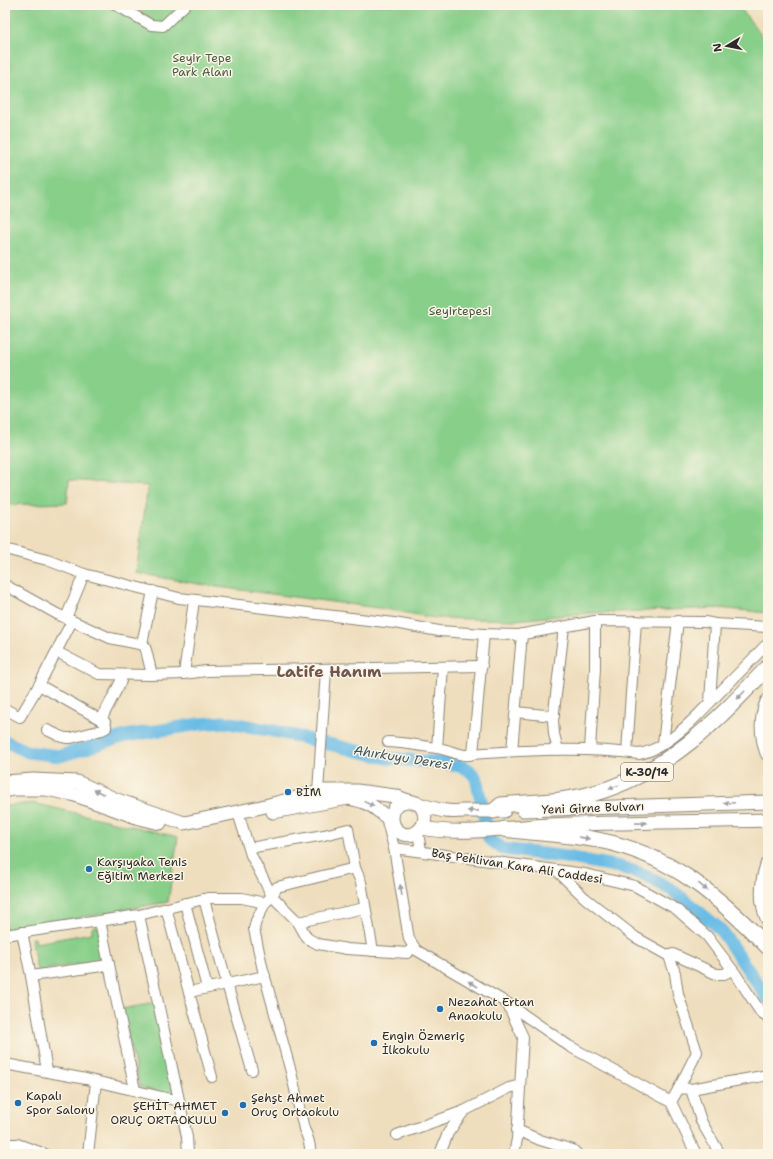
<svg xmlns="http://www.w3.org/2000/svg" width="773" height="1159" viewBox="0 0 773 1159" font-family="'Shantell Sans',sans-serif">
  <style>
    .green { fill: #88cf8a; stroke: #5a7d5a }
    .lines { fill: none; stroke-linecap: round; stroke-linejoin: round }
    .river { stroke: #6bbce6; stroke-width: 13 }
    .minor-casing { stroke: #8c8474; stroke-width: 12 }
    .major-casing { stroke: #8c8474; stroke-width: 15 }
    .highway-casing { stroke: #8c8474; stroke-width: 17 }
    .minor { stroke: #fff; stroke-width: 10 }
    .major { stroke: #fff; stroke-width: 13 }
    .highway { stroke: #fff; stroke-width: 15 }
    .oneway { fill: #a0a0a0 }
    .poi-dot { fill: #1f6fb2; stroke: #fcf5e5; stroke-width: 1.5 }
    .labels { text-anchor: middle; stroke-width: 3; stroke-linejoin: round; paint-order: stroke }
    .shield { fill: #fcf5e5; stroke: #6a6863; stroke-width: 1 }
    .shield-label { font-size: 11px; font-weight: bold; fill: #2b2b2b }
    .park-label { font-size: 12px; fill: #475c48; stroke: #fcf5e5 }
    .poi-label { font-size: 12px; fill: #2b2b2b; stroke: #fcf5e5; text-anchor: start }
    .street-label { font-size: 12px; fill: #2b2b2b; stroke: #fcf5e5 }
    .water-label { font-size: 13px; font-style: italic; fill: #3e5663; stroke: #fcf5e5 }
    .district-label { font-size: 16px; font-weight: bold; fill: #70564e; stroke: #fcf5e5 }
  </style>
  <rect width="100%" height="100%" fill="#fcf5e5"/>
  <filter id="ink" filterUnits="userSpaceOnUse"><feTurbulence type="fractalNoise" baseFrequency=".025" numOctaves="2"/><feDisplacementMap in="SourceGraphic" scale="8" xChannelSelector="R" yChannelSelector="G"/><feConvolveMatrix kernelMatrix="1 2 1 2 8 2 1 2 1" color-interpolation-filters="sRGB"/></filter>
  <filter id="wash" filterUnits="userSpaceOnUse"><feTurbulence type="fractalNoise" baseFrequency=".012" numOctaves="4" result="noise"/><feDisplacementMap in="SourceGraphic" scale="16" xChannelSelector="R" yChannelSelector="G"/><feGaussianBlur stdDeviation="0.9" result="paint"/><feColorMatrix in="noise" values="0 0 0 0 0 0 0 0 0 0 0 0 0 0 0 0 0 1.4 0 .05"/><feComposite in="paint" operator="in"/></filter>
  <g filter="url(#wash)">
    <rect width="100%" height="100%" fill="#eedebd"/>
    <!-- green -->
    <g class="green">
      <polygon points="5,5 738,5 768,44 768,613 719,608 592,613 515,620 435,618 386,609 210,586 136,573 148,486 69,480 67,503 5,505"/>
      <polygon points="33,803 178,837 168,902 5,931 5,806"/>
      <polygon points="98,926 103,960 37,971 31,938 35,938 36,943 92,933 92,927"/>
      <polygon points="155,1003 175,1097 140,1087 122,1009"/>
    </g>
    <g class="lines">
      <!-- river -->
      <polyline class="river" points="5,741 28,752 60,756 125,736 199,724 225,722 274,731 387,758 452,764 468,769 476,778 489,839 503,849 566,857 620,867 645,875 672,890 720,929 768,999"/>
    </g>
  </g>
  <g filter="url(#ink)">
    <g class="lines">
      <defs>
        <g id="minor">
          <polyline points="116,5 151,25 163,26 185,5"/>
          <polyline points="5,549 47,560 84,574 179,598 394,623 439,631 484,634 518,635 595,621 705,622 715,624 768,627"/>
          <polyline points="5,585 57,614 110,638 144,645 146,650 152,675"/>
          <polyline points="66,618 84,574"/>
          <polyline points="142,644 153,591"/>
          <polyline points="57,652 99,674 150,675 184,674 206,671 482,666"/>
          <polyline points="184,674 194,600"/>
          <polyline points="39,685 105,722 106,725 106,728 102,730 71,738 66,738 62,737 47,730"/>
          <polyline points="710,702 715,624"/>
          <polyline points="5,709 20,717 39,685 72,621"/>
          <polyline points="516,712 554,716"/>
          <polyline points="101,720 121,681 122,675"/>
          <path d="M388 742C407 743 424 746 442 749 452 751 465 758 473 754 529 750 584 747 639 754 668 749 699 714 718 694 734 678 750 662 765 646"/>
          <polyline points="663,743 678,621"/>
          <polyline points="437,748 443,667"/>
          <polyline points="590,749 595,668 595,621"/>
          <polyline points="558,750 554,734 553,720 564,627"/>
          <polyline points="512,751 522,634"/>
          <polyline points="627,752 636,621"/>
          <polyline points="473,754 484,634"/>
          <polyline points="318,792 326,670"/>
          <polyline points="240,819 251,855 272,896 298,922 307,938 318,944 347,949 407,953 414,947"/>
          <polyline points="387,821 394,848 409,939 416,950 507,1003 569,1046 671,1102 696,1154"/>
          <polyline points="418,832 421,851"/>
          <polyline points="249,848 324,835 348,829 355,868 361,882 373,951"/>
          <polyline points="394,848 585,874 635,886 676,909 707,936 735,973 761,1013 768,1018"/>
          <polyline points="557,871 585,898 635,937 669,956 675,973 678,994 697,1052 679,1088"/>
          <polyline points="204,899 227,984 252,1070"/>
          <polyline points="185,903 207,988"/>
          <polyline points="166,908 212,1077"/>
          <polyline points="139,915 187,1137 188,1154"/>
          <polyline points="100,921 135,1090"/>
          <polyline points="298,922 365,908"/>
          <polyline points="22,932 31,976 47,1071"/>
          <polyline points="5,935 139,915 208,898 242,898 265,903"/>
          <polyline points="669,956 673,954 716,974 724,974 732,970"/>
          <polyline points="31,976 109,965"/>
          <polyline points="189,992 265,976"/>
          <polyline points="507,1003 523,1037 517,1139 514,1154"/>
          <polyline points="5,1064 86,1079 179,1101"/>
          <polyline points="691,1089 768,1075"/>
          <polyline points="671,1102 679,1088 691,1089 701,1121 720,1154"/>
          <polyline points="517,1130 540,1140 573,1150 577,1154"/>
          <polyline points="397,1135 464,1111 509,1088 520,1085"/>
          <polyline points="5,1144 17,1144 45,1154"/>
          <polyline points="88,1154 96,1082"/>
          <path d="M310 1154C311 1145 308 1137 304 1129L291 1072 263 970 254 929 256 921 265 903 272 896 277 887 355 868"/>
          <polyline points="440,1154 448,1133 464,1111"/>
        </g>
        <g id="major">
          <polyline points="5,782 33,780 77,782 117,800 184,823 204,819 261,807 323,791 357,791 395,796 408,801"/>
          <polyline points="5,791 13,789 46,789 72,794 136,817 160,823"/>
          <path d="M419 804C436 822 412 845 397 830 387 820 393 801 408 801 412 801 415 803 419 804 428 807 437 810 446 811 452 812 458 811 464 811 477 811 491 811 504 811"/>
          <polyline points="523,810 768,802"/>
          <path d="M273 812 348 798C373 802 373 808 392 821"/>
          <path d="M422 828C464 836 507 827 549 825 622 822 695 822 768 820"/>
        </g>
        <g id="highway">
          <path d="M768 702C761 719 762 736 768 753"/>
          <path d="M494 811 501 805C532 802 565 802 595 793 668 772 718 720 768 667"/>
          <path d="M504 829C535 833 567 834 598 840 670 854 718 896 768 947"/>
          <path d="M768 865C762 883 761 900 768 918"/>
        </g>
      </defs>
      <!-- minor casing -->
      <use href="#minor" class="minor-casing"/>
      <!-- major casing -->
      <use href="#major" class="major-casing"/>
      <!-- highway casing -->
      <use href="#highway" class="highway-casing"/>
      <!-- minor -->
      <use href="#minor" class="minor"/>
      <!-- major -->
      <use href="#major" class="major"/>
      <!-- highway -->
      <use href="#highway" class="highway"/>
    </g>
    <!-- one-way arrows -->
    <defs><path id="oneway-solid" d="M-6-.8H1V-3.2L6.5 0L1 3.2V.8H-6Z"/></defs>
    <g class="oneway">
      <use href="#oneway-solid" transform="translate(741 695) rotate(134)"/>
      <use href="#oneway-solid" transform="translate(614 787) rotate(160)"/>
      <use href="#oneway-solid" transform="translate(99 792) rotate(-155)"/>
      <use href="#oneway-solid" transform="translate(729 803) rotate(178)"/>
      <use href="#oneway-solid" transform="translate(369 804) rotate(26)"/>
      <use href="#oneway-solid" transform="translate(473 811) rotate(179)"/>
      <use href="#oneway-solid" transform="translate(641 823) rotate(-1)"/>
      <use href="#oneway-solid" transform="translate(584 838) rotate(9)"/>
      <use href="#oneway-solid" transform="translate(703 887) rotate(39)"/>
      <use href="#oneway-solid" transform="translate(401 890) rotate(-99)"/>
      <use href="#oneway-solid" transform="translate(473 984) rotate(-150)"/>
    </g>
  </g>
  <!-- markers -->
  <g class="poi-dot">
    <circle cx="288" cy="792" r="4"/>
    <circle cx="89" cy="869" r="4"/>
    <circle cx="440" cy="1009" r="4"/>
    <circle cx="374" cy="1043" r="4"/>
    <circle cx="18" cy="1103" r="4"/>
    <circle cx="243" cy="1105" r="4"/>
    <circle cx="225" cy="1113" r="4"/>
  </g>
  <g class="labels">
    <!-- shield labels -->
    <rect class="shield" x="621" y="763" width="52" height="18" rx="3"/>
    <g class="shield-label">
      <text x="647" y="776">K-30/14</text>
    </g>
    <!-- park labels -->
    <g class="park-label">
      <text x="202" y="62">Seyir Tepe<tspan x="202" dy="14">Park Alanı</tspan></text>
      <text x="460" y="315">Seyirtepesi</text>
    </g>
    <!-- poi labels -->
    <g class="poi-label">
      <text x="296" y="796">BİM</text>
      <text x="97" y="866">Karşıyaka Tenis<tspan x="97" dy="14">Eğitim Merkezi</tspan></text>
      <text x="448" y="1006">Nezahat Ertan<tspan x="448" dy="14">Anaokulu</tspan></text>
      <text x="382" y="1040">Engin Özmeriç<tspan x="382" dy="14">İlkokulu</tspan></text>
      <text x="26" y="1100">Kapalı<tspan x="26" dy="14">Spor Salonu</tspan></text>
      <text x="251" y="1102">Şehşt Ahmet<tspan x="251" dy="14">Oruç Ortaokulu</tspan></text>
      <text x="217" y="1110" text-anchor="end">ŞEHİT AHMET<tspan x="217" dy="14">ORUÇ ORTAOKULU</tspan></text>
    </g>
    <!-- street labels -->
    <g class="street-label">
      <text transform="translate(593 808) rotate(-2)" y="4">Yeni Girne Bulvarı</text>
      <text transform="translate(517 866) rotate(9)" y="4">Baş Pehlivan Kara Ali Caddesi</text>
    </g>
    <!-- water labels -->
    <g class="water-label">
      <text transform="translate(403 757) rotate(9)" y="5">Ahırkuyu Deresi</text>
    </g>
    <!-- district labels -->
    <g class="district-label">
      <text x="329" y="677">Latife Hanım</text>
    </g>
  </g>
  <!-- margin -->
  <rect width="773" height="1159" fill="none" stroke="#fcf5e5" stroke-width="20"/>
  <!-- north arrow -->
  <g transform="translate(727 46) rotate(260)" stroke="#fcf5e5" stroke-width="3" paint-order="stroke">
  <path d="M0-3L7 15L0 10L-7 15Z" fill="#2b2b2b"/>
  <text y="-6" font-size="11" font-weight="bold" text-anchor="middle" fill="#2b2b2b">N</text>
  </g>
</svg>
